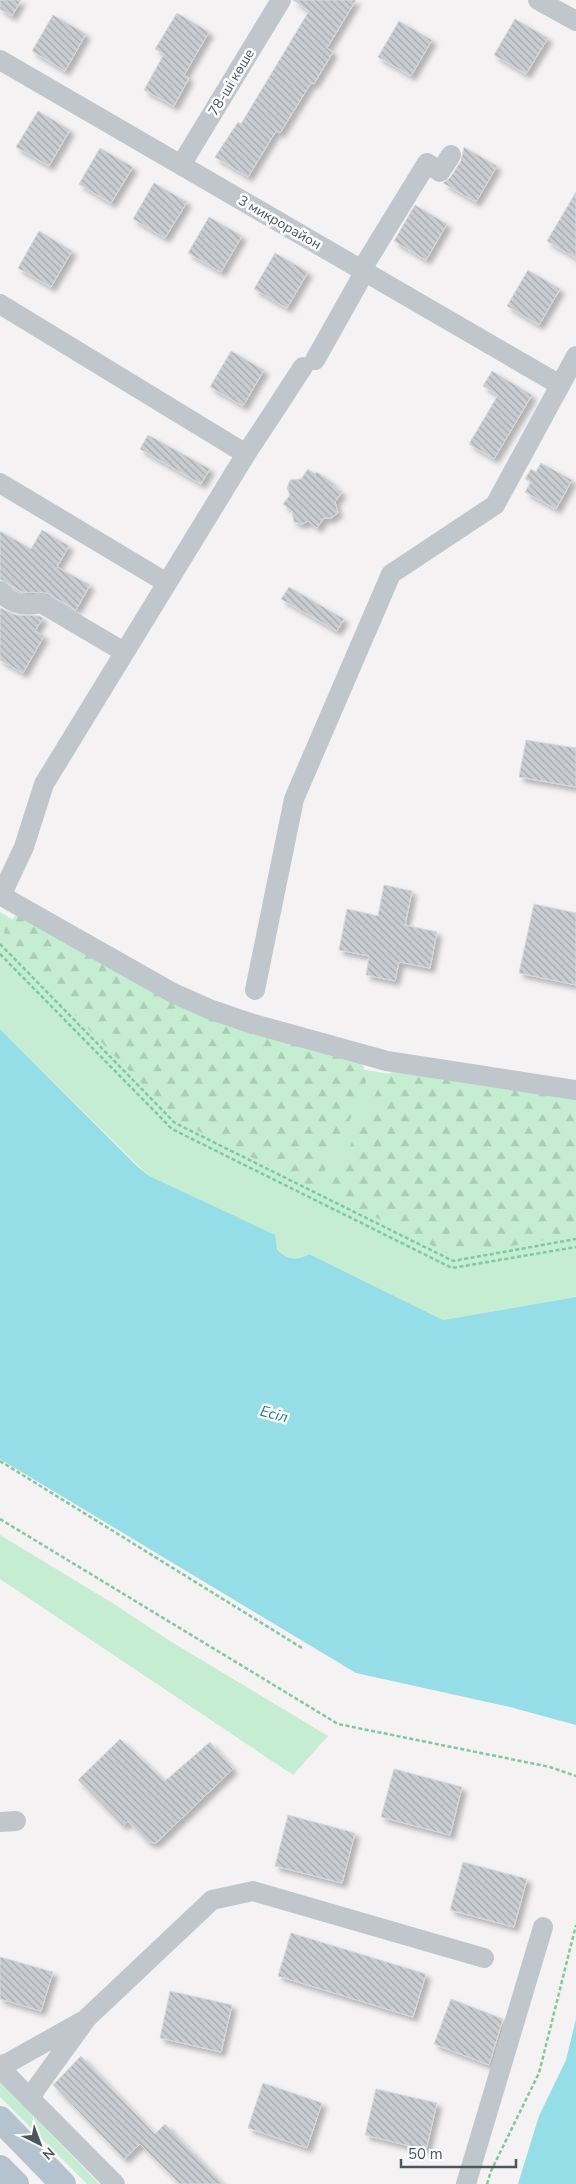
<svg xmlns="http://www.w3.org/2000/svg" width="576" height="2184" viewBox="0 0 576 2184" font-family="'Nunito Sans',sans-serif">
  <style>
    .green { fill: #c5edd1 }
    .forest { fill: url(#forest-firs) }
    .water { fill: #95dde7 }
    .building { fill: url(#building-back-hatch); stroke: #d6d9dc; filter: url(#shadow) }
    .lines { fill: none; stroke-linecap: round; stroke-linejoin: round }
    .path { stroke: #7fc99e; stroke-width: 2.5; stroke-dasharray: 4 2.5; stroke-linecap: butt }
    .minor { stroke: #bfc7cd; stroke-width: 20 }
    .major { stroke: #b4c3ce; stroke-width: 26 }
    .labels { text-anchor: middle; stroke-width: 5; stroke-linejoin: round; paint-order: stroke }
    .street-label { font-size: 14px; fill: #4b575e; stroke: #fff }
    .water-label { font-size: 15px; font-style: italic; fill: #16808f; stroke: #fff }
  </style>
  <defs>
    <pattern id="forest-firs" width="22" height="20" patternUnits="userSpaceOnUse" patternTransform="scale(1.25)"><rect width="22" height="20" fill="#c5edd1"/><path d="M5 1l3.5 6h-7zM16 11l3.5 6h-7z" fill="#abcdb6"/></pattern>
    <pattern id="building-back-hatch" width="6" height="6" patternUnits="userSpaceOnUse" patternTransform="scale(1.25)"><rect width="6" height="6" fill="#c9cdd1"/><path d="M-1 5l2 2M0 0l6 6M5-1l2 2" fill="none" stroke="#a5a9ad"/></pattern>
    <filter id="shadow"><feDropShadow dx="4.5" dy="4.5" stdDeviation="2.5" flood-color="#0004"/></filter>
  </defs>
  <rect width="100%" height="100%" fill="#f4f2f2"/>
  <!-- green -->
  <g class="green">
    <path d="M0 912 93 968 330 1064 576 1105V1297L443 1320 309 1254C295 1262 280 1259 275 1243L149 1176 0 1029Z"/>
    <polygon points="0,1535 114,1604 170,1641 328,1736 293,1775 0,1579"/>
    <polygon points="0,2081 99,2184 87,2184 0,2097"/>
  </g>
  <!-- forest -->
  <g class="forest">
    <path d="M18 913 187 1007 358 1058C366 1068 367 1076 365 1089L316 1189 178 1121 5 943 4 929Z"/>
    <polygon points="400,1067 576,1096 576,1235 453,1256 327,1193 384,1077"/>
  </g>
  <!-- water -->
  <g class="water">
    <path d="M0 1029 138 1167 149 1176 275 1235 277 1249C286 1260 297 1261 309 1254L443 1320 576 1297V1725L510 1707 356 1673 0 1459Z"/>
    <polygon points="576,2019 576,2184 518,2184 539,2116 566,2060"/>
  </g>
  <!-- building -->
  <g class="building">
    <polygon points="0,0 21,0 12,16 0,9"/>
    <polygon points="293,0 356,0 327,48 333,52 314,84 311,83 280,133 276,131 248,177 215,157 238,122 241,124 309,11"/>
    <polygon points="177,13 209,32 184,75 189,78 174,106 144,90 164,54 155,49"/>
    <polygon points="53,15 86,34 65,71 32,51"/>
    <polygon points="515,19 548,38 526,74 494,55"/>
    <polygon points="399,21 432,40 411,76 378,57"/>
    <polygon points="38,111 70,130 49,166 16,147"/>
    <polygon points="464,147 497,166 476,202 443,183 450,178 461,161"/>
    <polygon points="100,148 133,167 111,203 79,184"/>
    <polygon points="154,183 187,202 165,238 133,219"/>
    <polygon points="576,192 576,258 547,241"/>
    <polygon points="415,205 447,224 426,260 394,241"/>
    <polygon points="209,217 242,236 221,272 188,253"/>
    <polygon points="39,231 72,251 51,287 18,268"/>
    <polygon points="275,253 308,272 287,308 254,289"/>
    <polygon points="528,270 560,289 539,325 507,306"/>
    <polygon points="231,351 264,370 243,406 210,387"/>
    <polygon points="492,371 532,395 494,459 469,444 498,395 483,386"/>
    <polygon points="148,435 210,469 201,484 140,449"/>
    <polygon points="541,463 572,480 556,509 525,492 531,482 525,479 531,469 536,472"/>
    <polygon points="308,469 315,474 317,472 334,484 333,486 342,492 335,502 338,513 331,518 324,518 317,528 308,521 302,524 294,522 292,511 283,504 290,495 287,488 290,480 301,479"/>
    <polygon points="42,530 69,546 57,567 90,585 76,610 47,593 22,592 0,579 0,531 31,549"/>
    <polygon points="289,587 344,619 337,631 281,599"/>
    <polygon points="0,608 16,615 39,616 43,618 35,631 44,636 23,673 0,660"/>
    <polygon points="526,740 576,748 576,787 519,777"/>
    <polygon points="384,885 412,891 405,925 437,932 430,968 399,962 395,981 366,975 369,956 339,950 347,909 378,916"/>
    <polygon points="534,904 576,913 576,985 519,973"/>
    <polygon points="120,1739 165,1781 210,1742 233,1769 156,1843 148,1842 128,1821 123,1826 78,1780"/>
    <polygon points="394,1769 462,1787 450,1835 381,1817"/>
    <polygon points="288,1815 355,1833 342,1883 275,1866"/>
    <polygon points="463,1862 527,1879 514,1927 450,1910"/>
    <polygon points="291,1933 426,1974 413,2017 278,1976"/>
    <polygon points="0,1957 53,1972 41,2011 0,1999"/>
    <polygon points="170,1991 232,2005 221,2052 160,2038"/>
    <polygon points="451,1999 503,2019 489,2065 434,2044"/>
    <polygon points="81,2056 155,2134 165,2124 223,2184 180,2184 140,2144 124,2159 53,2085"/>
    <polygon points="263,2083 322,2103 307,2148 248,2128"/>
    <polygon points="376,2089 437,2103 426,2150 365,2135"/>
  </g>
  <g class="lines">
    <!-- path -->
    <g class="path">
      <polyline points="0,944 175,1123 453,1261 576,1239"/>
      <polyline points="0,954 172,1129 452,1268 576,1247"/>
      <polyline points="0,1461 302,1648"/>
      <polyline points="0,1519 338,1724 550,1767 576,1776"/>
      <polyline points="487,2184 491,2171 539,2073 576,1925"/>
    </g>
    <!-- minor -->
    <g class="minor">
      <polyline points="538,0 576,21"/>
      <polyline points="0,60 560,385"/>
      <polyline points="181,165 281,0"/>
      <polyline points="362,269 427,163 440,172 451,155"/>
      <polyline points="0,304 246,454"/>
      <polyline points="315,360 365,271"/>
      <polyline points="0,483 167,583"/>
      <path d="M0 591C11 605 25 607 41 603L124 652"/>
      <polyline points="0,895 173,993 209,1009 250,1023 387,1061 576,1090"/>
      <polyline points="1,896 24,847 44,784 246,454 303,367"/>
      <polyline points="255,990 294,799 391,574 495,505 576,356"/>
      <polyline points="0,1822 16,1821"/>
      <polyline points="0,2065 8,2063 81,2022"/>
      <polyline points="0,2068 115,2184"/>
      <polyline points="31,2100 35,2090 87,2018 212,1900 253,1891 484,1958"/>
      <polyline points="466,2184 543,1927"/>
    </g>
    <!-- major -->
    <g class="major">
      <polyline points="0,2119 63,2184"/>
      <polyline points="0,2168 16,2184"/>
    </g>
  </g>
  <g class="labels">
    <!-- street labels -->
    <g class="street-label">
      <text transform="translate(231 82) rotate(-59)" y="5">78-ші көше</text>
      <text transform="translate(280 222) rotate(30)" y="5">3 микрорайон</text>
    </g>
    <!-- water labels -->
    <g class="water-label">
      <text transform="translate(274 1414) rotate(15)" y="5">Есіл</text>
    </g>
  </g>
  <!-- north arrow -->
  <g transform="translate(40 2144) rotate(138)" stroke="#ffffff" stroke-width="4" paint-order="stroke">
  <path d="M0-4L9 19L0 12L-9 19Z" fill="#4b575e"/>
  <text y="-8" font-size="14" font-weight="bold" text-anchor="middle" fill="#4b575e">N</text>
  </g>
  <!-- scale -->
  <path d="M401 2159v8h115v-8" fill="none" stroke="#4b575e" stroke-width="2.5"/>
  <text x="408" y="2159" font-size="15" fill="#4b575e" stroke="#ffffff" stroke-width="4" paint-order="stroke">50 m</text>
</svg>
